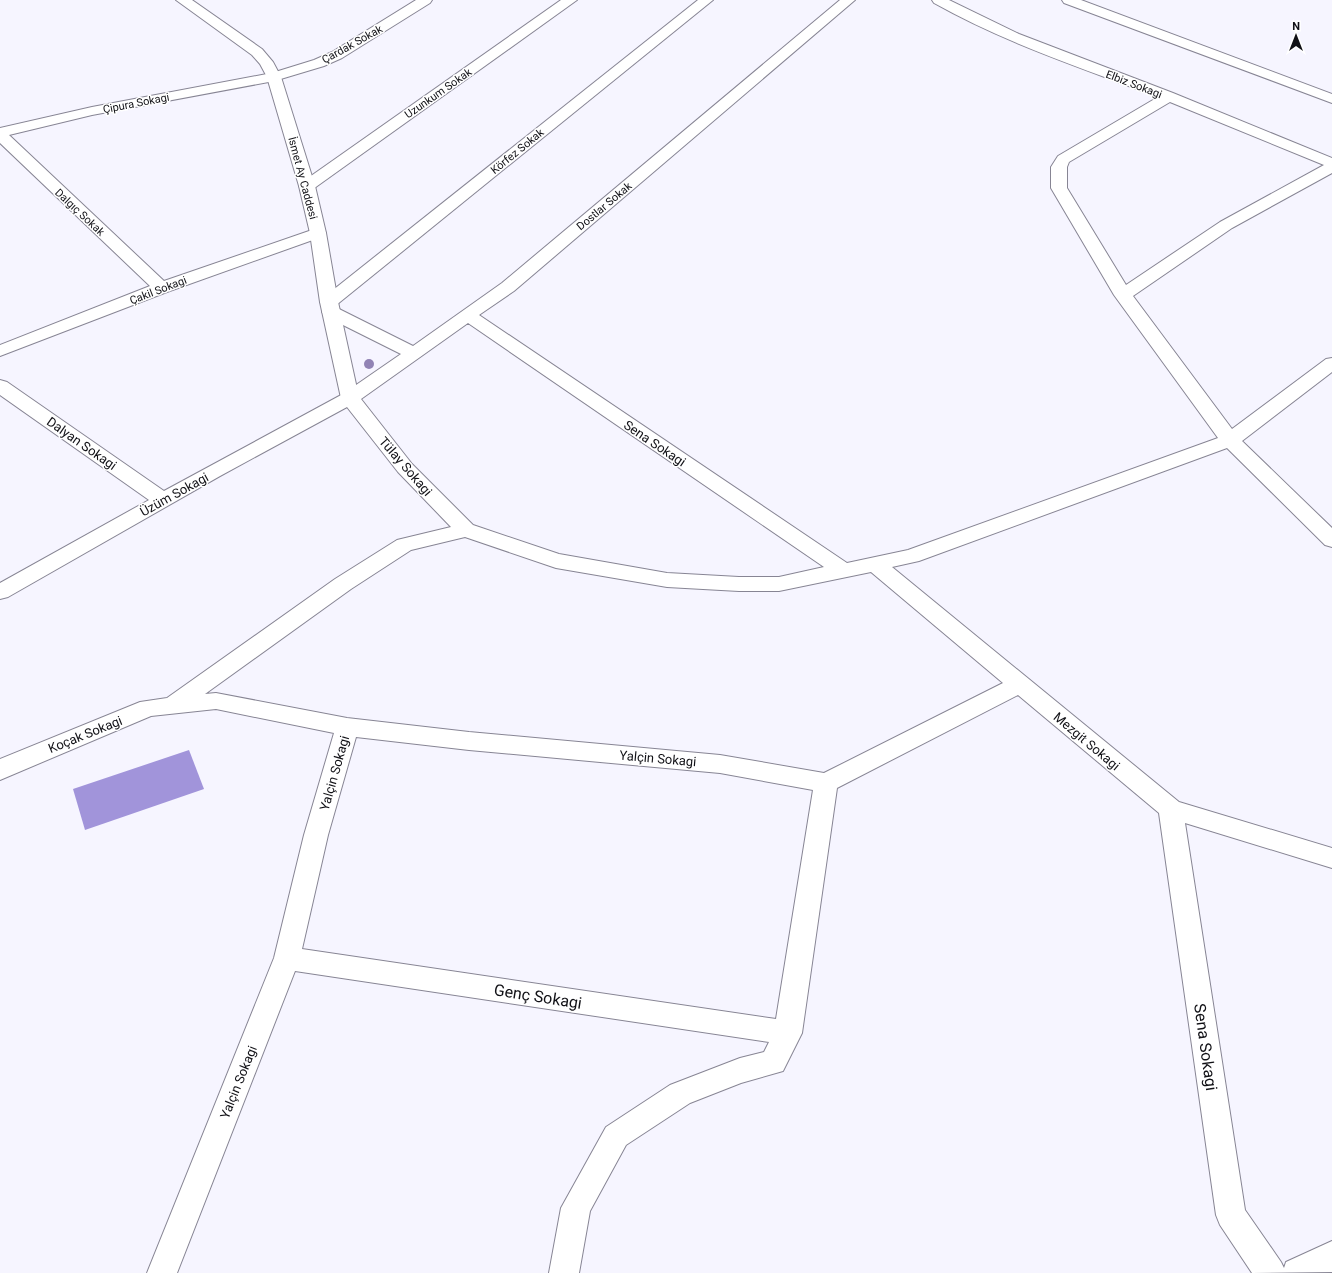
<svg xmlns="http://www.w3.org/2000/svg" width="1332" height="1273" viewBox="0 0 1332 1273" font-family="Roboto,sans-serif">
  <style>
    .water { fill: #a194da }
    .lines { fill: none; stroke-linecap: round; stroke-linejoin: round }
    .street-casing { stroke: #878594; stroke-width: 2 }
    .secondary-casing { stroke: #878594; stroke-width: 2 }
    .street { fill: #fff; fill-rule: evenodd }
    .secondary { fill: #fff; fill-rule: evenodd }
    .tree { fill: #9183b4 }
    .labels { text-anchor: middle; stroke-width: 3; stroke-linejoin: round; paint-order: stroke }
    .far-street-label { font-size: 11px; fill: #111116; stroke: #fff }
    .street-label { font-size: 13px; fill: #111116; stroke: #fff }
    .near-street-label { font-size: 16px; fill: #111116; stroke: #fff }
  </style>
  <rect width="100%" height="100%" fill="#f6f5ff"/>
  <!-- water -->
  <polygon class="water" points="189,750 204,789 85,830 73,789"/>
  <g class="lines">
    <defs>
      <g id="street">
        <polygon points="416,0 432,0 430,3 342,58 324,66 274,81 92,115 9,135 164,281 312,230 318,228 324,230 326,233 324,236 167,292 0,356 0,345 150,286 0,143 0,128 92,107 272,73 314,60 332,52"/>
        <polygon points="561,0 577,0 313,189 307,191 301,189 299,186 301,183"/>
        <polygon points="698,0 713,0 335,306 329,307 323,306 320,302 323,298"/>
        <path d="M840 0H855L514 291 479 315 847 563 908 550 1218 438 1114 295 1051 188V167L1058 156 1158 97C1082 68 1005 43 934 3L932 0H949L1019 34 1173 93 1332 158V173L1232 228 1133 296 1232 429 1326 359 1332 358V372L1242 441 1332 528V547L1325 545 1227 448 919 561 892 567 1179 802 1332 848V868L1185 823 1245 1210 1281 1262 1284 1268 1286 1262 1332 1241V1272L1252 1273 1220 1225 1216 1215 1159 813 1018 695 837 788 802 1033 783 1071 741 1083 690 1103 626 1145 590 1211 579 1273H549L561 1208 606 1127 670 1085 740 1058 764 1052 769 1042 295 971 177 1273H147L274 958 304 835 334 733 216 709 151 716 0 780V759L140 702 167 698 335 579 397 540 451 527 398 472 347 407 220 476 8 597 0 599V583L149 500 0 395V380L7 382 164 491 343 394 401 354 325 316 322 312 325 308 331 307 337 308 413 346 502 283ZM1170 102 1324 165 1220 222 1126 285 1067 188V167L1069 162ZM468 323 824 567 779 577H739L667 573 559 554 473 525 412 464 361 399ZM465 537 556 568 667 587 739 591H779L871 572 1003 683 824 773 720 755 469 732 347 718 216 693 205 694 351 589 411 550ZM356 737 469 750 720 773 813 790 776 1019 302 949 328 835Z"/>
        <polygon points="1062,0 1081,0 1332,94 1332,103 1064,3"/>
      </g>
      <polygon id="secondary" points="176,0 192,0 262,49 273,62 281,77 315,186 326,233 338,302 359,398 357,402 350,404 343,402 341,398 320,302 310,233 299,186 267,77 260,64 252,55"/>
    </defs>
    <!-- street casing -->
    <use href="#street" class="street-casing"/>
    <!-- secondary casing -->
    <use href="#secondary" class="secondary-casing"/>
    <!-- street -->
    <use href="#street" class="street"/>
    <!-- secondary -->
    <use href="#secondary" class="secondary"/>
  </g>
  <!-- trees -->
  <circle class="tree" cx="369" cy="364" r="5"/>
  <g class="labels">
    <!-- far-street labels -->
    <g class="far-street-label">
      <text transform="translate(352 44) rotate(-29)" y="4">Çardak Sokak</text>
      <text transform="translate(1134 84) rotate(21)" y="4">Elbiz Sokagi</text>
      <text transform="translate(438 93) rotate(-35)" y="4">Uzunkum Sokak</text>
      <text transform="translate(136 103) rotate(-11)" y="4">Çipura Sokagi</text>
      <text transform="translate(517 151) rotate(-39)" y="4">Körfez Sokak</text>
      <text transform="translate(303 178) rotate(75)" y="4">İsmet Ay Caddesi</text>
      <text transform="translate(604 206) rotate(-40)" y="4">Dostlar Sokak</text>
      <text transform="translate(80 212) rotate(43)" y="4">Dalgıç Sokak</text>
      <text transform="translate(158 290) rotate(-21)" y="4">Çakil Sokagi</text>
    </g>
    <!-- street labels -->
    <g class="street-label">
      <text transform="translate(82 443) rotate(35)" y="5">Dalyan Sokagi</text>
      <text transform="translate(655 443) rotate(34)" y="5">Sena Sokagi</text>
      <text transform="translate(406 466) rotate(49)" y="5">Tülay Sokagi</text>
      <text transform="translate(174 494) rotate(-29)" y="5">Üzüm Sokagi</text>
      <text transform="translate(85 734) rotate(-22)" y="5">Koçak Sokagi</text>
      <text transform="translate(1087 741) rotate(40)" y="5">Mezgit Sokagi</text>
      <text transform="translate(658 758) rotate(5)" y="5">Yalçin Sokagi</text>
      <text transform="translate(334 773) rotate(-74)" y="5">Yalçin Sokagi</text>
      <text transform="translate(238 1082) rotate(-68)" y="5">Yalçin Sokagi</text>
    </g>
    <!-- near-street labels -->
    <g class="near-street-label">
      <text transform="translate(538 996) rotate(9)" y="6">Genç Sokagi</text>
      <text transform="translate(1206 1047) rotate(82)" y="6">Sena Sokagi</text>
    </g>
  </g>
  <!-- north arrow -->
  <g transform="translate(1296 36)" stroke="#ffffff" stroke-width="3" paint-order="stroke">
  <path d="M0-3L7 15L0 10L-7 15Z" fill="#111116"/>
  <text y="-6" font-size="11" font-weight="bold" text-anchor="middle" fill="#111116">N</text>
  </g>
</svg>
